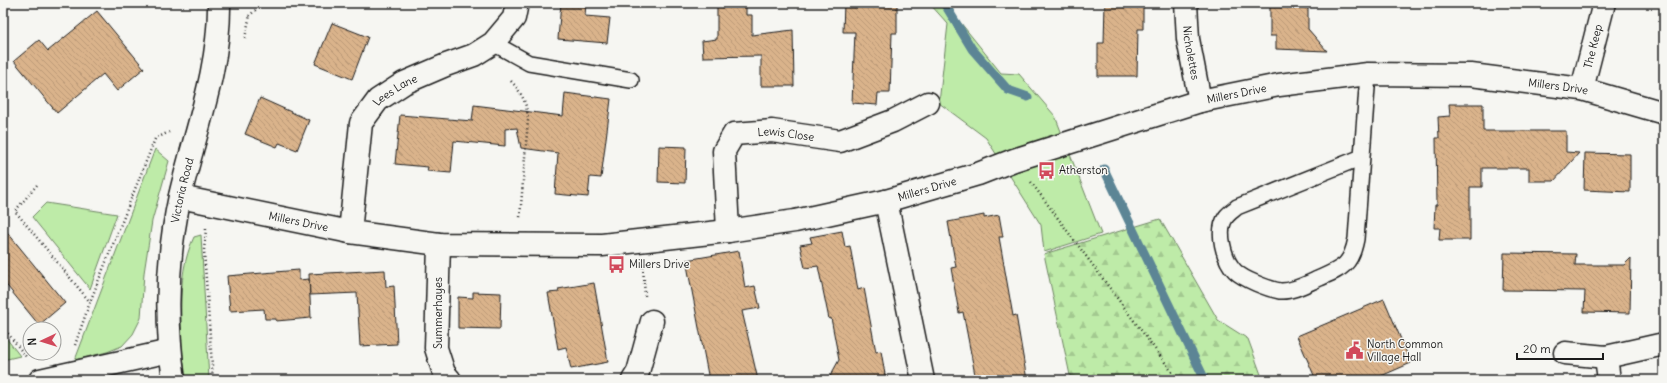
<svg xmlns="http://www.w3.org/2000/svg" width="1667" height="383" viewBox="0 0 1667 383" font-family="Delius,sans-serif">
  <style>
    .green { fill: #beeba8; stroke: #6d8462 }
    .forest { fill: url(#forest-firs); stroke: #6d8462 }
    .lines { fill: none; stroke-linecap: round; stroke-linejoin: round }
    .stream { stroke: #5b8595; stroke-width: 9 }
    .building { fill: url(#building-back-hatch); stroke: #1c1c1c }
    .lane-casing { stroke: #1c1c1c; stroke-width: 18 }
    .street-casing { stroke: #1c1c1c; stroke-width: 25 }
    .path { stroke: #1c1c1c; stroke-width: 2.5; stroke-dasharray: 1 3; stroke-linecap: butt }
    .lane { stroke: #f6f6f2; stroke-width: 15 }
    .street { stroke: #f6f6f2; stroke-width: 22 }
    .labels { text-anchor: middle; stroke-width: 3; stroke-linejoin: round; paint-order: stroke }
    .street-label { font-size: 11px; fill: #1c1c1c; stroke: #f6f6f2 }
    .poi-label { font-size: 11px; fill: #1c1c1c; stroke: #f6f6f2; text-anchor: start }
  </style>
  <defs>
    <pattern id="forest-firs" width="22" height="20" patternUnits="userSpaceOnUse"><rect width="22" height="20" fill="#beeba8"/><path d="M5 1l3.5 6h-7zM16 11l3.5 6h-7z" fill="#a3c990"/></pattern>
    <pattern id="building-back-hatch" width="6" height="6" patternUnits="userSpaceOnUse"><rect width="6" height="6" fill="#dab38b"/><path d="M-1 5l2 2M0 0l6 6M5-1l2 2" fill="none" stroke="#ba9977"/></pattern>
  </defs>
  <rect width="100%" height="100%" fill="#f6f6f2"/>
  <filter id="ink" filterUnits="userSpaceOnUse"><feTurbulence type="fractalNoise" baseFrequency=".025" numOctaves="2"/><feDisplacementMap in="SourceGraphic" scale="8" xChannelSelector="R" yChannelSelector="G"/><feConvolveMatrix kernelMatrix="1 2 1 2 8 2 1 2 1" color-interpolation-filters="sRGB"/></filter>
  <g filter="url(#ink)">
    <!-- green -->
    <g class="green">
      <polygon points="929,3 950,3 956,17 1001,73 1019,74 1055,116 1101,234 1044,252 1041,225 986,138 939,103 948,24"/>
      <polygon points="155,149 169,161 152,221 144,273 141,318 133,334 122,346 107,352 75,360"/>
      <polygon points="46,203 117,214 90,289 32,217"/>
      <path d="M201 235 209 380H185C182 335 174 279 194 237Z"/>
      <polygon points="3,334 20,356 3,360"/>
    </g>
    <!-- forest -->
    <polygon class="forest" points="1160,219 1218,320 1248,339 1263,380 1071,380 1044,254"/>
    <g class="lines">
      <!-- stream -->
      <g class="stream">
        <polyline points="944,3 972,49 1008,90 1028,97"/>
        <polyline points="1104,169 1205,380"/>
      </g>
    </g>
    <!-- building -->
    <g class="building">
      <polygon points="561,3 586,3 585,16 610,18 607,43 558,39"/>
      <polygon points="717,3 746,3 746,15 752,15 752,35 793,30 794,86 761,86 761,56 703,57 702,41 717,39"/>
      <polygon points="844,3 897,3 897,33 892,33 890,93 878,93 877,105 852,103 855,32 843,32"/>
      <polygon points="1105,3 1143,3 1143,29 1138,29 1137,76 1098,76 1098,43 1104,43"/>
      <polygon points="1270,7 1308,8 1308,29 1327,51 1276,49 1276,36 1270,36"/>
      <polygon points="97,11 144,68 117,91 103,74 57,113 14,61 39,40 48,51"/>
      <polygon points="332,23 368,37 352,79 315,64"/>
      <polygon points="565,93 611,99 601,178 590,177 588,197 555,194 558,153 521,148 517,128 505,129 505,146 454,141 451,173 427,171 428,167 395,164 400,115 472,121 474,105 563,116"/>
      <polygon points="260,98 309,120 297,150 279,143 277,147 245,134"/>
      <polygon points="1449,104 1483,104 1483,131 1566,131 1566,152 1579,153 1554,181 1529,181 1529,168 1482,168 1482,187 1470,187 1470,240 1439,240 1440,228 1434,228 1435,205 1437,205 1436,138 1439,138 1438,117 1450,116"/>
      <polygon points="659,146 686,147 685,183 658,182"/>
      <polygon points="1585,153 1630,154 1630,192 1584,190"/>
      <polygon points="984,215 984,218 999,215 1003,237 999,237 1013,316 1016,315 1027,380 976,380 963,312 959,313 951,268 956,267 948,222"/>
      <polygon points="3,227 65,303 39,325 3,281"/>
      <polygon points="842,231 845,247 850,246 858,290 864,288 876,352 881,351 886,380 828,380 839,360 831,318 829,319 818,266 805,268 800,245 812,243 810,237"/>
      <polygon points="739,251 745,288 755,286 760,308 742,311 758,380 709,380 686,260"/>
      <polygon points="1504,253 1576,254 1575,265 1624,265 1631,258 1630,313 1584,312 1585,291 1503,290"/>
      <polygon points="299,270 299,280 309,279 311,318 276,321 276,319 265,319 264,309 230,311 227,276"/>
      <polygon points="385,270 386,287 394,286 397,344 360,346 357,293 310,295 309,274"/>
      <polygon points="594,283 608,362 571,369 566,347 558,349 548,293 559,292 558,289"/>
      <polygon points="473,292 501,293 500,329 458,328 458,297 473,298"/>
      <polygon points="1384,299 1411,363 1372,380 1316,380 1297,336"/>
    </g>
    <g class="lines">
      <defs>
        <g id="lane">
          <polyline points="493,43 529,63 631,80"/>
          <path d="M1362 157 1237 207C1234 210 1229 213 1226 217 1216 231 1224 260 1235 271 1243 279 1268 289 1280 291 1293 292 1308 283 1320 278 1343 268 1351 265 1356 239L1368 74"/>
        </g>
        <g id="street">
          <path id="s1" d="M1186 3 1188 39 1200 101"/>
          <path id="s2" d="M1582 89 1604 3"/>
          <path id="s3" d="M180 197 350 232 439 244 602 245 728 231 795 221 886 201 978 174 1014 160 1200 101 1279 85 1368 74 1471 75 1582 89 1664 113"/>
          <polyline points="886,201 923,380"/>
          <path id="s4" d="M728 231 724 151 734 134 772 131 840 141 893 121 928 103"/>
          <path id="s5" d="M350 232 361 123 378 100 404 83 446 65 474 55 493 43 514 18 517 3"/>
          <polyline points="439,244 436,348 444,373 450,380"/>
          <polyline points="1565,353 1606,357 1664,344"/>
          <polyline points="1606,357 1609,380"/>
          <polyline points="40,380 170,351"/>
          <path id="s6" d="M174 380C165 319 167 256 180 196 195 132 220 69 219 3"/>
          <polyline points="633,380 638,372 652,321"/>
        </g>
      </defs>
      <!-- lane casing -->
      <use href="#lane" class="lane-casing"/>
      <!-- street casing -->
      <use href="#street" class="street-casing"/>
      <!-- path -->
      <g class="path">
        <polyline points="249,16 263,3"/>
        <polyline points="245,38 250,15"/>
        <path d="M511 81C522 93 527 103 528 120L520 218"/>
        <polyline points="1031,182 1178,380"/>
        <polyline points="37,185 15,211 90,302"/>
        <polyline points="206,229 204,250 213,380"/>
        <polyline points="643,267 645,296"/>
        <polyline points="3,327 27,358"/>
        <polyline points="75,345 90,302 155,139 169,132"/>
      </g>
      <!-- lane -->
      <use href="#lane" class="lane"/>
      <!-- street -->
      <use href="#street" class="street"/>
    </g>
  </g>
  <!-- icons -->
  <defs>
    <symbol id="bus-bare" viewBox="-9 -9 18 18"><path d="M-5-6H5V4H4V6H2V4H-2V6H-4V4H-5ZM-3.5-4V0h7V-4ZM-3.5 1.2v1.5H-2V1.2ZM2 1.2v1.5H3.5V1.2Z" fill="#d1495b" stroke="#f6f6f2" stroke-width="2.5" paint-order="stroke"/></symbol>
    <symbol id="civic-bare" viewBox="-9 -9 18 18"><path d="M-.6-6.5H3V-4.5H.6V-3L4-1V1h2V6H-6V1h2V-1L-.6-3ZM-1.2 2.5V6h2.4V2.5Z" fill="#d1495b" stroke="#f6f6f2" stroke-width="2.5" paint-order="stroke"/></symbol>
  </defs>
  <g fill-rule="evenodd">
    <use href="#bus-bare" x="1034" y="158" width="25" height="25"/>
    <use href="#bus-bare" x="604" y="252" width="25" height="25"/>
    <use href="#civic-bare" x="1342" y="338" width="25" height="25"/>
  </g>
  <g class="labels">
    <!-- street labels -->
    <g class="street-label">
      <text dy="4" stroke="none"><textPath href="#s2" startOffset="44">The Keep</textPath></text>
      <text dy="4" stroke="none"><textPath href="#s1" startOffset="50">Nicholettes</textPath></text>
      <text dy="4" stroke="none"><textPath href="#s3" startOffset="1405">Millers Drive</textPath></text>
      <text dy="4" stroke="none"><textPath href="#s5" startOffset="158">Lees Lane</textPath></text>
      <text dy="4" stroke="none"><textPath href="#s3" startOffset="1081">Millers Drive</textPath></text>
      <text dy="4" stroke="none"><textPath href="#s4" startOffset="152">Lewis Close</textPath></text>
      <text dy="4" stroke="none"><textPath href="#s3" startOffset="757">Millers Drive</textPath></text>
      <text dy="4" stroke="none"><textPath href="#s6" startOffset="191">Victoria Road</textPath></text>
      <text dy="4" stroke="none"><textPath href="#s3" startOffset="121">Millers Drive</textPath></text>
      <text transform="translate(438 313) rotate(-90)" y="4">Summerhayes</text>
    </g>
    <!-- poi labels -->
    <g class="poi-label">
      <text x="1059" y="174">Atherston</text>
      <text x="629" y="268">Millers Drive</text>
      <text x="1367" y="348">North Common<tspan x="1367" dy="13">Village Hall</tspan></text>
    </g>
  </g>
  <!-- margin -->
  <rect width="1667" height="383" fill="none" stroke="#f6f6f2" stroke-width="16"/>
  <rect x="8" y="8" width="1651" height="367" fill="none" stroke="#1c1c1c" stroke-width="1.5" filter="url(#ink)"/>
  <!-- north arrow -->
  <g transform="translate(42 341) rotate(266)"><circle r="19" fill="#f6f6f2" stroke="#9f9f9c"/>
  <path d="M0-3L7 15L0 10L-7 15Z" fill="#d1495b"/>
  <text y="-6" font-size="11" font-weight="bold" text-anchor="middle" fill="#1c1c1c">N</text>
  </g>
  <!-- scale -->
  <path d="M1517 353v6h86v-6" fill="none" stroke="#1c1c1c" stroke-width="2"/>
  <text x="1523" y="353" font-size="12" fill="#1c1c1c" stroke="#f6f6f2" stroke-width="3" paint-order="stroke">20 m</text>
</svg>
